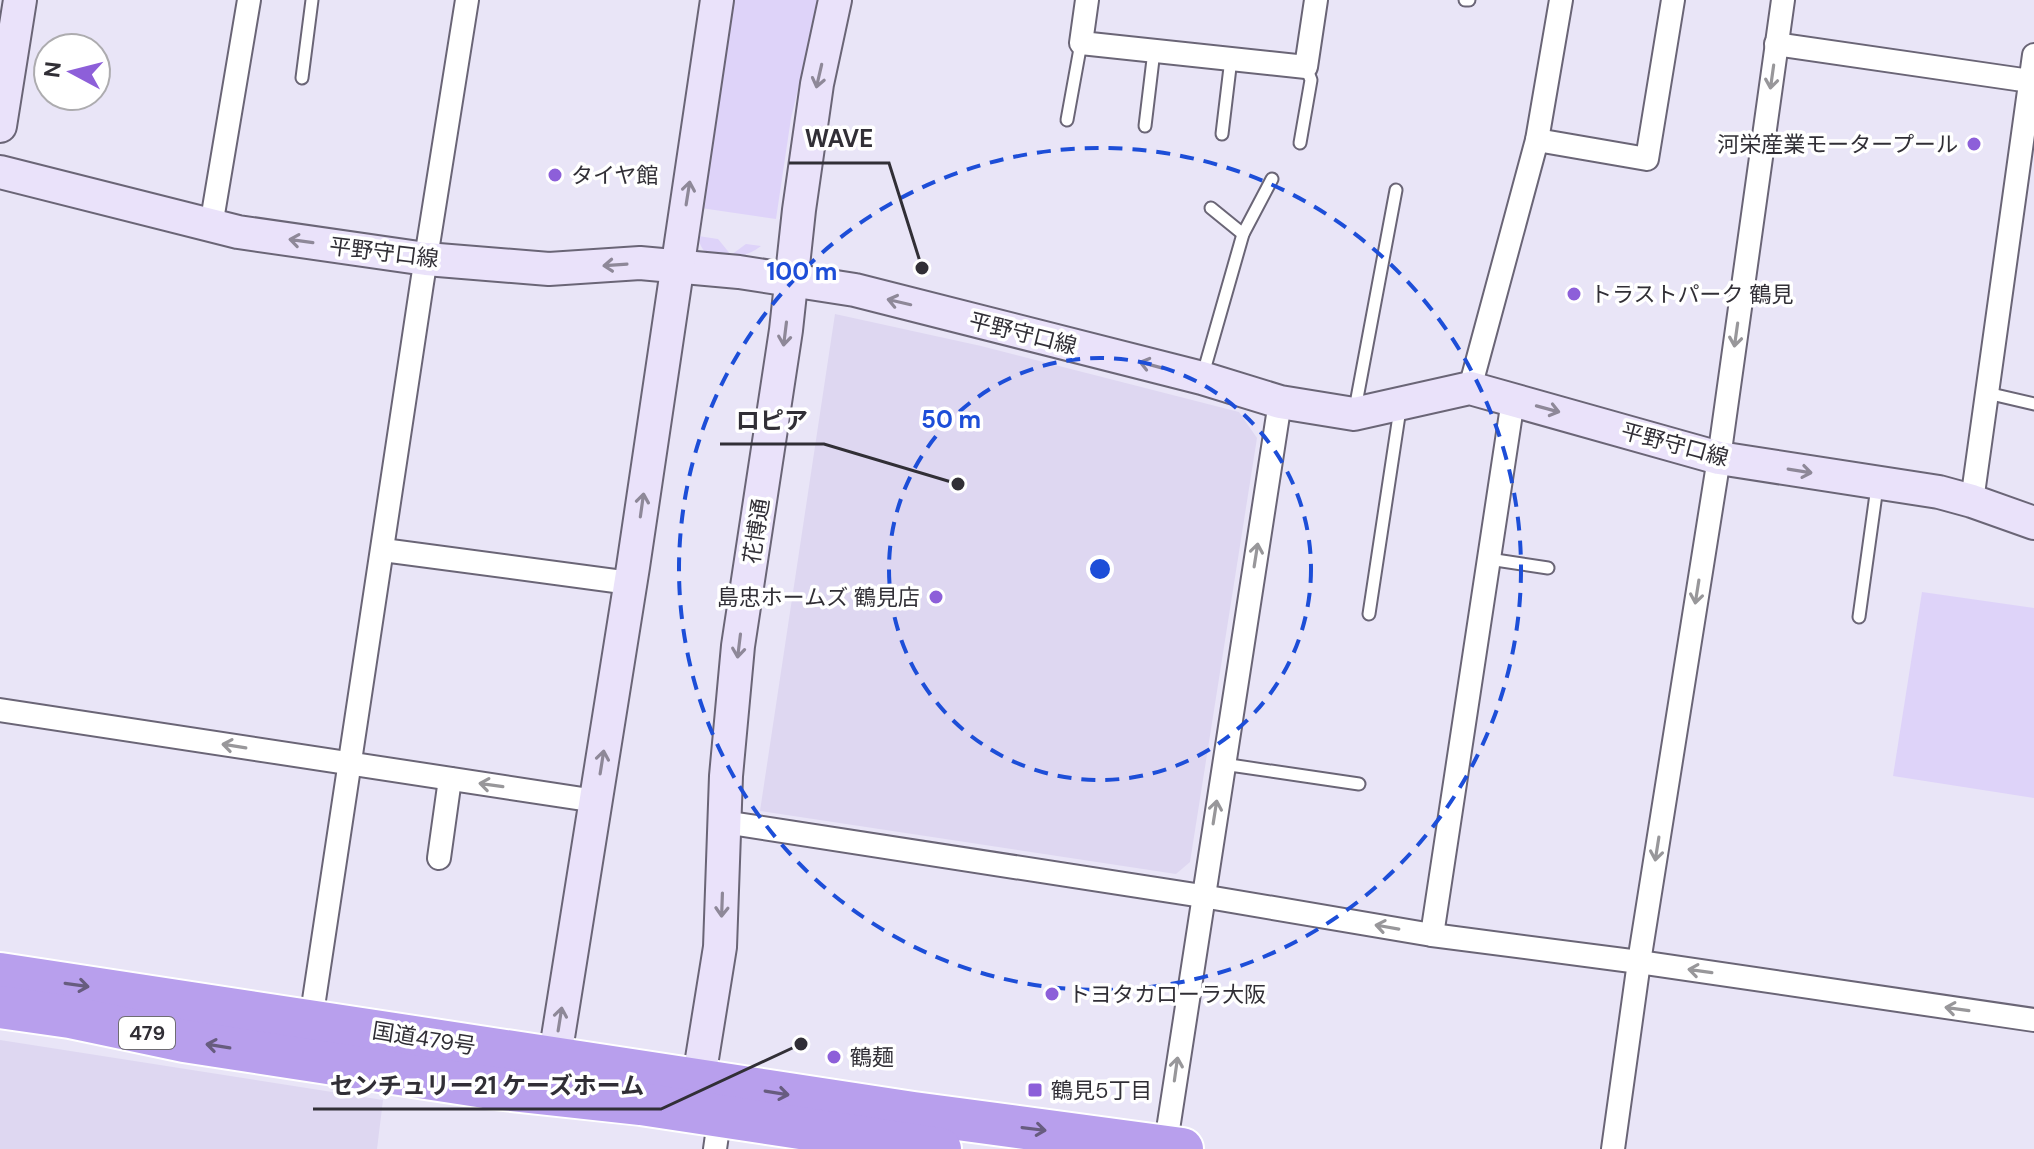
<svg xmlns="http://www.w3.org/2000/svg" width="2034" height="1149" viewBox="0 0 2034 1149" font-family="'DM Sans','Noto Sans JP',sans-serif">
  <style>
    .built { fill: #ded7f1 }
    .green { fill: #ded3f9 }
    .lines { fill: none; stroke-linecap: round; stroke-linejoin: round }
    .lane-casing { stroke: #6a6576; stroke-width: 15 }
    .street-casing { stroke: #6a6576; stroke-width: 26 }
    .secondary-casing { stroke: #6a6576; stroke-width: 36 }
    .highway-casing { stroke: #fff; stroke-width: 46 }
    .lane { stroke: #fff; stroke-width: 11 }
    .street { stroke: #fff; stroke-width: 22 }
    .secondary { stroke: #eae2fa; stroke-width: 32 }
    .highway { stroke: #b89fed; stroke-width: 42 }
    .oneway { stroke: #8e8898 }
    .oneway2 { stroke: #98979a }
    .oneway3 { stroke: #675c7f }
    .ring { fill: none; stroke: #1d4ed8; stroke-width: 4; stroke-dasharray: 14 10 }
    .poi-dot { fill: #8d5fd9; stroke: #fff; stroke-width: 3 }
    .labels { text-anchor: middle; stroke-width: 7; stroke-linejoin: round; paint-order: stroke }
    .shield { fill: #fff; stroke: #6f6d72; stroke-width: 2 }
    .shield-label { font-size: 20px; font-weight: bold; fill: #312f36 }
    .poi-label { font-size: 22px; fill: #312f36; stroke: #fff; text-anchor: start }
    .street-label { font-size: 22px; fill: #312f36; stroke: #fff }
    .centre { fill: #1d4ed8; stroke: #fff; stroke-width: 4 }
    .ring-label { font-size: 24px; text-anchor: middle; font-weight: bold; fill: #1d4ed8; stroke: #fff; stroke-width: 7; stroke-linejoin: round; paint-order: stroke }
    .leader { fill: none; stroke: #312f36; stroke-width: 3 }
    .callout-dot { fill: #312f36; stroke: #fff; stroke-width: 3 }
    .callout-label { font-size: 24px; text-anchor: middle; font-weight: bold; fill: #312f36; stroke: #fff; stroke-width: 7; stroke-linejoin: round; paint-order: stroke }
  </style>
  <rect width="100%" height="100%" fill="#e9e5f7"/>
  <!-- built -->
  <g class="built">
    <polygon points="835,314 981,346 1239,412 1257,438 1190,862 1176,874 760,811"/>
    <polygon points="0,1040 383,1100 377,1149 0,1149"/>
  </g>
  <!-- green -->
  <g class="green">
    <polygon points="732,0 820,0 791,118 776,219 701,208"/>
    <path d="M698 236 718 239 731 255 746 244 761 246C742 261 702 268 698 236Z"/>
    <polygon points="1922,592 2034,608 2034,798 1893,776"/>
  </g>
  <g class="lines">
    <defs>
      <g id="lane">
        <polyline points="1465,0 1469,0"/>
        <polyline points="302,78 312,0"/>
        <polyline points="1067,120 1081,43"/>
        <polyline points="1145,126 1154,51"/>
        <polyline points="1222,134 1231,59"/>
        <polyline points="1300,143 1311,80 1306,67"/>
        <polyline points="1211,208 1243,234"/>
        <polyline points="1203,374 1243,234 1272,179"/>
        <polyline points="1987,393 2034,404"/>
        <polyline points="1355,409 1396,190"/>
        <polyline points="1489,559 1548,568"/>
        <polyline points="1369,614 1400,409"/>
        <polyline points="1859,617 1877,487"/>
        <polyline points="1223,764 1359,784"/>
      </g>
      <g id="street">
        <polyline points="1087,0 1081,43 1306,67 1316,0"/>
        <polyline points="1776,44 2030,81"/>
        <polyline points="1537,140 1647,159 1673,0"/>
        <polyline points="211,226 249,0"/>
        <polyline points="1470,388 1537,140 1561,0"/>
        <polyline points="1972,501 2034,55"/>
        <polyline points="383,550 630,583"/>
        <polyline points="0,710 596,801"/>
        <polyline points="724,822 1202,896 1432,935 1639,962 2034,1020"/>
        <polyline points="439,858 450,779"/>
        <polyline points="1432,935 1513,400"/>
        <polyline points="311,1020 422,283 467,0"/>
        <polyline points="715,1149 721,1107"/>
        <polyline points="1165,1149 1280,402"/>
        <polyline points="1613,1149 1639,962 1719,458 1783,0"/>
      </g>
      <g id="secondary">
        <polyline points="0,126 20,0"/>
        <polyline points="0,172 238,232 426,259 549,269 640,263 739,272 855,290 1202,378 1280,402 1354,414 1470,388 1719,458 1939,492 1972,501 2034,523"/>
        <polyline points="551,1081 633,567 717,0"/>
        <polyline points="695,1102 720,947 726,776 738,646 786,330 799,210 817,84 835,0"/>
      </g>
      <g id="highway">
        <polyline points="0,974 913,1113 1182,1149"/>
        <polyline points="0,1007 70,1017 184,1041 485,1087 641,1104 940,1149"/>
      </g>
    </defs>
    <!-- lane casing -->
    <use href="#lane" class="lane-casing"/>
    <!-- street casing -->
    <use href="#street" class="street-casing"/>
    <!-- secondary casing -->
    <use href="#secondary" class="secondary-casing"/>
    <!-- highway casing -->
    <use href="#highway" class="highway-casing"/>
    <!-- lane -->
    <use href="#lane" class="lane"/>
    <!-- street -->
    <use href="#street" class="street"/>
    <!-- secondary -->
    <use href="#secondary" class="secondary"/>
    <!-- highway -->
    <use href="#highway" class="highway"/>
  </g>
  <!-- one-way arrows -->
  <defs><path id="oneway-shaft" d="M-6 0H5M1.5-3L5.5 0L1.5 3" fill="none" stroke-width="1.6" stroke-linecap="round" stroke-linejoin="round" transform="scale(2)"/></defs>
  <g class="oneway">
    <use href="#oneway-shaft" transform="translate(819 76) rotate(103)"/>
    <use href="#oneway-shaft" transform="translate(688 193) rotate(-81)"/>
    <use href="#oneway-shaft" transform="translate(301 241) rotate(-172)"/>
    <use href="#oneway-shaft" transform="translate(615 265) rotate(176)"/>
    <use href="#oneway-shaft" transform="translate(899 302) rotate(-167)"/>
    <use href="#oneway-shaft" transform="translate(785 334) rotate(97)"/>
    <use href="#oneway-shaft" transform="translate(1151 365) rotate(-165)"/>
    <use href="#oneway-shaft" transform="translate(1548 409) rotate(15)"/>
    <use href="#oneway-shaft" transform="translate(1800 471) rotate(9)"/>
    <use href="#oneway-shaft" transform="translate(642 505) rotate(-82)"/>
    <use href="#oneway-shaft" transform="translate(739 646) rotate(97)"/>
    <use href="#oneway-shaft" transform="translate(602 762) rotate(-81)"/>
    <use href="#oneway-shaft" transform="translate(722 905) rotate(92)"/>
    <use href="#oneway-shaft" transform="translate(560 1019) rotate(-81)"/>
  </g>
  <g class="oneway2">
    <use href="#oneway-shaft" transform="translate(1772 77) rotate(98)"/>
    <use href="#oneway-shaft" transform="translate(1736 335) rotate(98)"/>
    <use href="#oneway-shaft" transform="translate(1256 555) rotate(-81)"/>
    <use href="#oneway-shaft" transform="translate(1697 592) rotate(99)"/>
    <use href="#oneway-shaft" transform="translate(234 746) rotate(-171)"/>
    <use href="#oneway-shaft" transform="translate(491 785) rotate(-172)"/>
    <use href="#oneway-shaft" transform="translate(1215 812) rotate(-81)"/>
    <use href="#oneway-shaft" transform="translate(1657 849) rotate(99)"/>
    <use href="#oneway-shaft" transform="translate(1387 927) rotate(-170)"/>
    <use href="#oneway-shaft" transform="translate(1700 971) rotate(-172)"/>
    <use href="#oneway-shaft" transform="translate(1957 1009) rotate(-172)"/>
    <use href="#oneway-shaft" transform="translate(1176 1069) rotate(-82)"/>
  </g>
  <g class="oneway3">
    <use href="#oneway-shaft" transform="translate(77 985) rotate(8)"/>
    <use href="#oneway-shaft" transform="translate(218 1046) rotate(-171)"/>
    <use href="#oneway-shaft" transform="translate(777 1093) rotate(9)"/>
    <use href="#oneway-shaft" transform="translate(1034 1129) rotate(7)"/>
  </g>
  <!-- distance rings -->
  <g class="ring">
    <circle cx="1100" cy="569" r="211"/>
    <circle cx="1100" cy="569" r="421"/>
  </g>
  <!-- markers -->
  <g class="poi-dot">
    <circle cx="1974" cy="144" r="8"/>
    <circle cx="555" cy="175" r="8"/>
    <circle cx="1574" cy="294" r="8"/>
    <circle cx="936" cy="597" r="8"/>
    <circle cx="1052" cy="994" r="8"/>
    <circle cx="834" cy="1057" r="8"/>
    <rect x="1027" y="1082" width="16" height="16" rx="4"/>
  </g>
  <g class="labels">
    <!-- shield labels -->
    <rect class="shield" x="119" y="1017" width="56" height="32" rx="6"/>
    <g class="shield-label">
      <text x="147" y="1040">479</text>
    </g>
    <!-- poi labels -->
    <g class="poi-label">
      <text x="1958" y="152" text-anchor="end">河栄産業モータープール</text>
      <text x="571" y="183">タイヤ館</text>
      <text x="1590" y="302">トラストパーク 鶴見</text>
      <text x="920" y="605" text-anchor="end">島忠ホームズ 鶴見店</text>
      <text x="1068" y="1002">トヨタカローラ大阪</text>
      <text x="850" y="1065">鶴麺</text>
      <text x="1051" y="1098">鶴見5丁目</text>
    </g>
    <!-- street labels -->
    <g class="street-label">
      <text transform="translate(384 252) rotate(7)" y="8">平野守口線</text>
      <text transform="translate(1023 333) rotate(14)" y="8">平野守口線</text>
      <text transform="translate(1675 444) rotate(15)" y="8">平野守口線</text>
      <text transform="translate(756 531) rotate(-81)" y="8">花博通</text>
      <text transform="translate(424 1038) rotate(9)" y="8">国道479号</text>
    </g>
  </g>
  <circle cx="1100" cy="569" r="12" class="centre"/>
  <g class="ring-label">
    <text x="802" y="280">100 m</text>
    <text x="951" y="428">50 m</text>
  </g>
  <!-- callouts -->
  <path class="leader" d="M922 268L889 163H789M958 484L824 444H720M801 1044L661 1109H313"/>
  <g class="callout-dot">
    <circle cx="922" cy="268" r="8"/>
    <circle cx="958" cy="484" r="8"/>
    <circle cx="801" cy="1044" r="8"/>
  </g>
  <g class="callout-label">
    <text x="839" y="147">WAVE</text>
    <text x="772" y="429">ロピア</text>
    <text x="487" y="1094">センチュリー21 ケーズホーム</text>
  </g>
  <!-- north arrow -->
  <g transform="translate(72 72) rotate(277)"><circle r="38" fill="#ffffff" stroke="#adacaf" stroke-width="2"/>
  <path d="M0-6L14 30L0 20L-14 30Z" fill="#8d5fd9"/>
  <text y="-12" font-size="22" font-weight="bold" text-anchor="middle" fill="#312f36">N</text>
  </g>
</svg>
